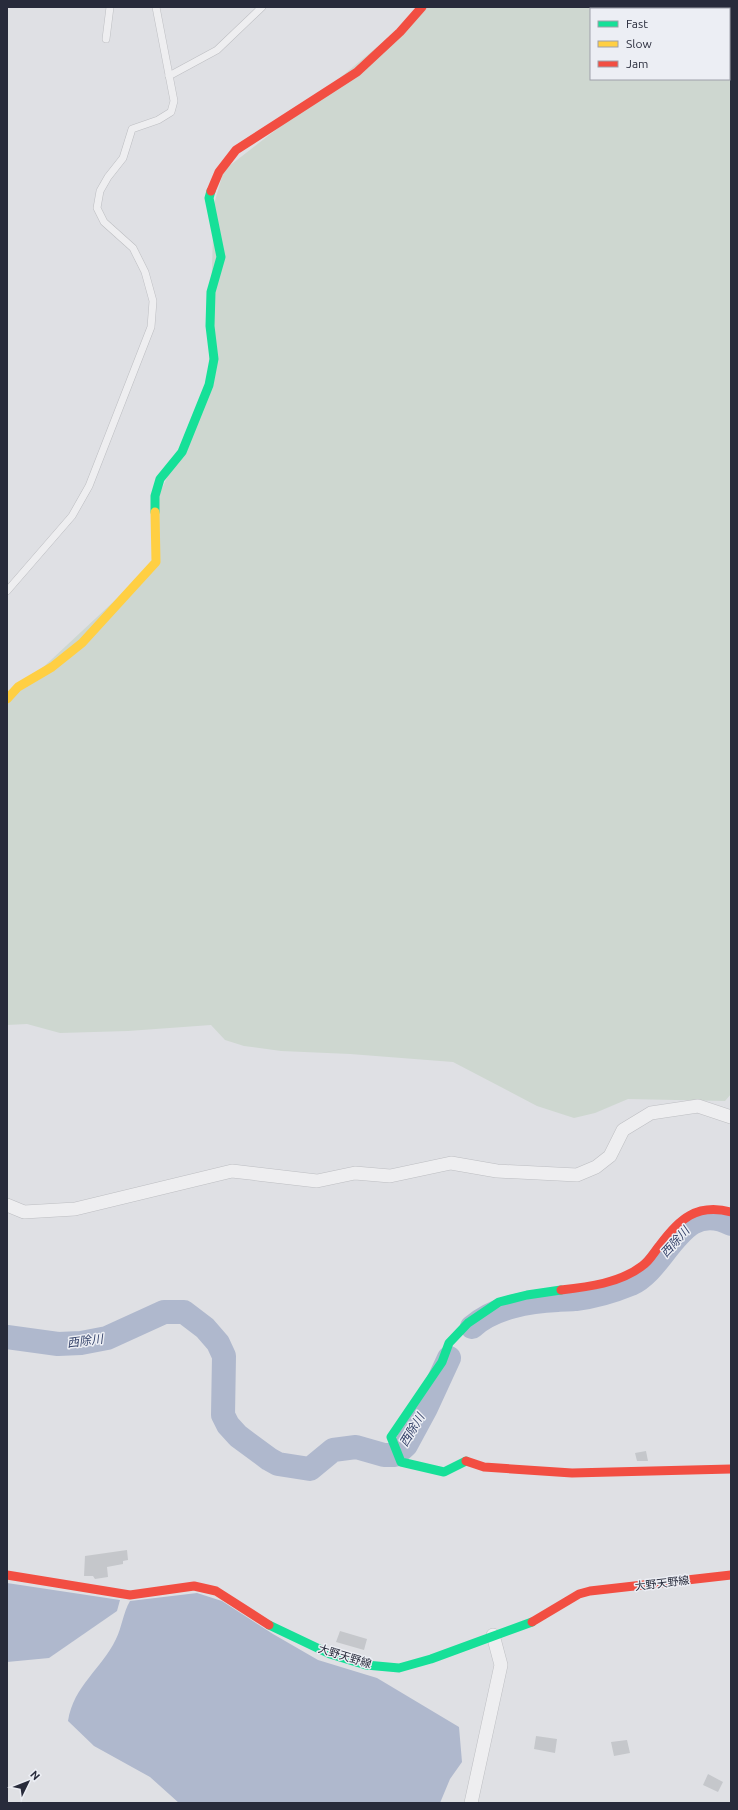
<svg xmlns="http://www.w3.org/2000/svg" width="738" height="1810" viewBox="0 0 738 1810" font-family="Ubuntu,'Noto Sans JP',sans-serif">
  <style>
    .green { fill: #ced7d0; fill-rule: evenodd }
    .water { fill: #afb8cd }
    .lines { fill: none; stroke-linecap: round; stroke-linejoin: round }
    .river { stroke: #afb8cd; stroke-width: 24 }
    .building { fill: #c5c7cb }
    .lane-casing { stroke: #bdbec2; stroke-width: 8 }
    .street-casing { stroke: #bdbec2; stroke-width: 14 }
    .lane { stroke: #eeeef0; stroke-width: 7 }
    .street { stroke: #eeeef0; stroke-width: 13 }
    .fast { stroke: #16e098; stroke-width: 9 }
    .slow { stroke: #ffcf43; stroke-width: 9 }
    .jam { stroke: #f24e42; stroke-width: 9 }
    .labels { text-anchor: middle; stroke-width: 3; stroke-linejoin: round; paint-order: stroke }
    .street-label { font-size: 11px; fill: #282b3b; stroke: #eceef4 }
    .water-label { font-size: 12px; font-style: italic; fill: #36446b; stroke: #eceef4 }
  </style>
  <rect width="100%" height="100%" fill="#dfe0e4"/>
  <!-- green -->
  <path class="green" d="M425 7H731V1094L725 1101 628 1099 595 1113 574 1118 537 1106 453 1062 350 1054 281 1051 244 1046 225 1040 211 1025 128 1031 60 1033 27 1024 7 1025V701L156 562 158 497 208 390 214 204 224 170 299 112ZM591 9H729V79H591Z"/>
  <!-- water -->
  <g class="water">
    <polygon points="7,1583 120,1600 117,1611 49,1658 7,1662"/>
    <path d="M197 1593 222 1601 273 1634 318 1660 377 1678 459 1727 462 1762 450 1779 440 1803H179L150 1777 94 1746 68 1721C74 1685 101 1670 116 1639 122 1627 123 1613 130 1601Z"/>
  </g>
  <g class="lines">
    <!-- river -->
    <g class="river">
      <path d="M472 1327C493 1308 529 1301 558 1300 564 1299 570 1300 576 1299 594 1297 614 1291 631 1284 667 1268 681 1197 731 1224"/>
      <polyline points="7,1337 58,1344 81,1343 107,1338 164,1312 184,1312 205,1328 218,1343 224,1356 223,1415 228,1425 238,1436 269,1459 278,1464 310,1469 333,1450 356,1447 384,1455 395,1455 406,1445 426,1408 449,1358"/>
    </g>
  </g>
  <!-- building -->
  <g class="building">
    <polygon points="646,1451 648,1461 637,1461 635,1453"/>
    <polygon points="127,1550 128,1560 123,1561 123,1564 107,1567 108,1577 95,1579 93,1576 84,1576 85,1556"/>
    <polygon points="340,1631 367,1639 364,1650 336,1642"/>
    <polygon points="536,1736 557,1739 555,1753 534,1749"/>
    <polygon points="627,1740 630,1753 614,1756 611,1742"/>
    <polygon points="708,1774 723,1782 718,1792 703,1785"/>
  </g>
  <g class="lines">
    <defs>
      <g id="lane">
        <polyline points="106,39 110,7"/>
        <polyline points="169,76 217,50 262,7"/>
        <polyline points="7,591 72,516 89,486 151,327 153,301 145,272 133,248 104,222 97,208 100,191 108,177 123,158 132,129 158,120 171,112 174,101 156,7"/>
      </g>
      <g id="street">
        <polyline points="7,1205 24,1212 75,1209 232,1171 317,1181 355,1173 390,1176 451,1163 497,1171 577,1175 596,1167 610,1156 623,1130 651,1113 698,1106 731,1117"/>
        <polyline points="471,1803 501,1665 493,1635"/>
      </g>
    </defs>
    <!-- lane casing -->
    <use href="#lane" class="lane-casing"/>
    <!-- street casing -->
    <use href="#street" class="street-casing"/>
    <!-- lane -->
    <use href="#lane" class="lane"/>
    <!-- street -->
    <use href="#street" class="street"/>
    <!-- fast -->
    <g class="fast">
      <polyline points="155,512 155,496 160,479 182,452 209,385 214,359 210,326 211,292 221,257 209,198 211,191"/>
      <polyline points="466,1461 444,1472 401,1462 391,1437 442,1362 449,1343 468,1323 499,1302 527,1295 561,1290"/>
      <polyline points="269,1625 330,1654 366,1665 399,1668 431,1659 532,1622"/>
    </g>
    <!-- slow -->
    <polyline class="slow" points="7,699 18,687 52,667 82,643 156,562 155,512"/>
    <!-- jam -->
    <g class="jam">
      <polyline points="211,191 219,172 236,150 357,72 400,32 422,7"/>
      <path d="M561 1290C588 1287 620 1283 642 1266 650 1261 654 1252 660 1245 679 1219 697 1203 731 1212"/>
      <polyline points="466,1461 484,1467 572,1473 731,1469"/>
      <polyline points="7,1575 130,1595 194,1586 216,1591 269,1625"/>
      <polyline points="532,1622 579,1594 590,1591 731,1575"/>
    </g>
  </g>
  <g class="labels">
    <!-- street labels -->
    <g class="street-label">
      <text transform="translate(662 1583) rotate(-7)" y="4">大野天野線</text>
      <text transform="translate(345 1656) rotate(17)" y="4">大野天野線</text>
    </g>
    <!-- water labels -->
    <g class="water-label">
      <text transform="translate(675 1242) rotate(-48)" y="4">西除川</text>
      <text transform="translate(85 1341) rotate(-7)" y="4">西除川</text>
      <text transform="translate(412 1430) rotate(-59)" y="4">西除川</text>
    </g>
  </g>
  <!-- border -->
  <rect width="738" height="1810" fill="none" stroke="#282b3b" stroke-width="16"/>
  <!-- legend -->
  <rect x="590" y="8" width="140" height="72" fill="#eceef4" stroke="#9ea0aa"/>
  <rect x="598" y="21" width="20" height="6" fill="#16e098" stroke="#9ea0aa"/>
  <text x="626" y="28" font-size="12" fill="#282b3b">Fast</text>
  <rect x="598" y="41" width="20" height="6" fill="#ffcf43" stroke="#9ea0aa"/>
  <text x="626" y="48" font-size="12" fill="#282b3b">Slow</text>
  <rect x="598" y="61" width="20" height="6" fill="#f24e42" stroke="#9ea0aa"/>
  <text x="626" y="68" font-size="12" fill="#282b3b">Jam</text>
  <!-- north arrow -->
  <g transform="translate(28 1782) rotate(47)" stroke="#eceef4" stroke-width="3" paint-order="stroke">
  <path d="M0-3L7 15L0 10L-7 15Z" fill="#282b3b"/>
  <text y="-6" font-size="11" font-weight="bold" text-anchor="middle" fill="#282b3b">N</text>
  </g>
</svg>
